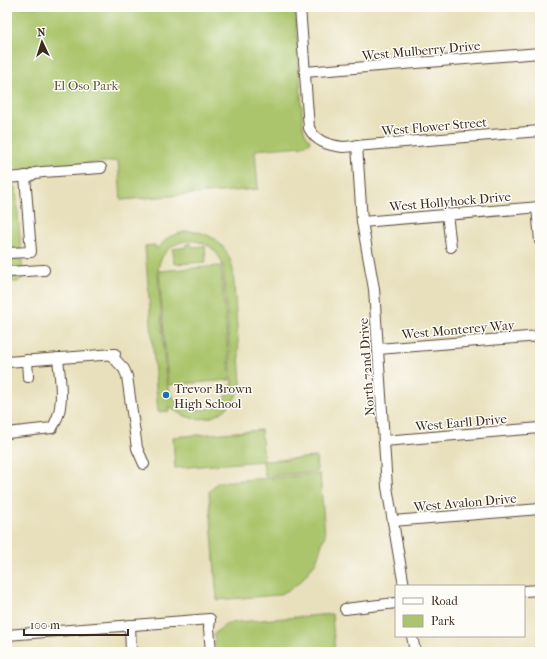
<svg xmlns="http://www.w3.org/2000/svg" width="547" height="659" viewBox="0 0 547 659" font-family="'IM FELL French Canon',serif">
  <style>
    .green { fill: #aac56c; stroke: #727845; fill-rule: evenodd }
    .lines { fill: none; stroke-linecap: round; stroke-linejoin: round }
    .minor-casing { stroke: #554536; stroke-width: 12 }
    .minor { stroke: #fff; stroke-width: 10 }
    .poi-dot { fill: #1f6fb2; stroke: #fdfcf7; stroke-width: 1.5 }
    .labels { text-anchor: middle; stroke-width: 3; stroke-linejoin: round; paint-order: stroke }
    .street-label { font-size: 13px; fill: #3b2a1e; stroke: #fdfcf7 }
    .park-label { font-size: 13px; fill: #5c5835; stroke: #fdfcf7 }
    .poi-label { font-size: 13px; fill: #3b2a1e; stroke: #fdfcf7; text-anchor: start }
  </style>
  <rect width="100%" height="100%" fill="#fdfcf7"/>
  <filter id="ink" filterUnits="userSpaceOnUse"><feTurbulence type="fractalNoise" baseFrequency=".025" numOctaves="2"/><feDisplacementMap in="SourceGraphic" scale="8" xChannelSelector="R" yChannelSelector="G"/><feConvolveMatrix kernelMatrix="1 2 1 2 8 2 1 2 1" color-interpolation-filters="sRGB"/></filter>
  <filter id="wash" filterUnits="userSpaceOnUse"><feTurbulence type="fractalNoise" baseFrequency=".012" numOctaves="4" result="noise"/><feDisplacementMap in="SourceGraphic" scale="16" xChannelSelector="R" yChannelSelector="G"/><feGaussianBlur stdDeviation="0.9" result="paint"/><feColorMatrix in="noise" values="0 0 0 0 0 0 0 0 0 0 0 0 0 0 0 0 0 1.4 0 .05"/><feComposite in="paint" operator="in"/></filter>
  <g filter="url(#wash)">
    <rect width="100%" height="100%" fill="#e8e0bc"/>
    <!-- green -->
    <g class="green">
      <polygon points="7,7 295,7 303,126 305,133 311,142 302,146 255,150 258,189 121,200 118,161 7,169"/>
      <polygon points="7,187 16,187 23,277 18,282 7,282"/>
      <path d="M187 231C211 231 229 246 233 270L241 383C232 419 196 430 169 406V411L158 412 145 246 155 245 156 249 169 237ZM185 241C204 239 218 249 223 266L232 382C223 420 173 419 166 380L158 276C157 258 168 245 185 241Z"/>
      <polygon points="191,243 191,247 205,246 206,262 174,264 173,249 186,247 186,244"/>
      <polygon points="221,266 230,380 168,385 159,271"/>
      <polygon points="261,430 264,461 316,457 317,472 265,476 263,461 175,468 173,437"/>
      <polygon points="320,474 325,535 316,562 300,582 289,590 278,595 217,600 209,492 218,482"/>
      <polygon points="332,614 335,652 216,652 214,634 227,623"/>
    </g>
  </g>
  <g filter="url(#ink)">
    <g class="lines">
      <defs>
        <g id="minor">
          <path d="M300 7 309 128C316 142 328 145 343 147L540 131"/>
          <polyline points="305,72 540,53"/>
          <polyline points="357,145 362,222 374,289 387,487 404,586"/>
          <polyline points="7,178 30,176 35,173 43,172 101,168"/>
          <polyline points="537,207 540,241"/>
          <polyline points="447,214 451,247"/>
          <polyline points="362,222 540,207"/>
          <polyline points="7,253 31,252 25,176"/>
          <polyline points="7,272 44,270"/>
          <polyline points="378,349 540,336"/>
          <polyline points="110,354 124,369 127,376 137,448 144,464"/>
          <polyline points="27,360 28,377"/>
          <polyline points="7,362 115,354"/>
          <path d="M7 433 52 428C66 408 60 381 58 358"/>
          <polyline points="384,441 540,428"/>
          <polyline points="393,521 540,509"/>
          <polyline points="524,591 540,590"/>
          <polyline points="345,609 396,603"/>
          <polyline points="130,625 131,652"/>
          <polyline points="7,635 210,619 209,628 211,652"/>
          <polyline points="412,636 415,652"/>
        </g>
      </defs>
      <!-- minor casing -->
      <use href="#minor" class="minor-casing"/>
      <!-- minor -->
      <use href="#minor" class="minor"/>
    </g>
  </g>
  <!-- markers -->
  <circle class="poi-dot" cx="166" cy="395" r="4"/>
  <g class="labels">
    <!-- street labels -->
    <g class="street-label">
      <text transform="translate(421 50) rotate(-5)" y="5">West Mulberry Drive</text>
      <text transform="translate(434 126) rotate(-5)" y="5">West Flower Street</text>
      <text transform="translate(450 201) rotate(-5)" y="5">West Hollyhock Drive</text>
      <text transform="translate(458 329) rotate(-5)" y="5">West Monterey Way</text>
      <text transform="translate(366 367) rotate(-94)" y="5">North 72nd Drive</text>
      <text transform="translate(461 422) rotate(-5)" y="5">West Earll Drive</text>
      <text transform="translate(465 502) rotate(-5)" y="5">West Avalon Drive</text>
    </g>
    <!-- park labels -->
    <g class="park-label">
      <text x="86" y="90">El Oso Park</text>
    </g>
    <!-- poi labels -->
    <g class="poi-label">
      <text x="174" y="393">Trevor Brown<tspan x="174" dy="15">High School</tspan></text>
    </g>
  </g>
  <!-- margin -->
  <rect width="547" height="659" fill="none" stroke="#fdfcf7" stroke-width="24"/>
  <!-- legend -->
  <rect x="395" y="585" width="130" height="52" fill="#fdfcf7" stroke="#afa8a0"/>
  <rect x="403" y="598" width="20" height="6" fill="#ffffff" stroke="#afa8a0"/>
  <text x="431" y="605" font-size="12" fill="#3b2a1e">Road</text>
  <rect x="403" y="615" width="20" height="12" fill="#aac56c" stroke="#afa8a0"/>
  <text x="431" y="625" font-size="12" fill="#3b2a1e">Park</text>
  <!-- north arrow -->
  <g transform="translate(42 42) rotate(356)" stroke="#fdfcf7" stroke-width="3" paint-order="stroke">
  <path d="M0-3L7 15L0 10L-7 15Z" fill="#3b2a1e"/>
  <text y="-6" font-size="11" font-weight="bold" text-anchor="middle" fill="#3b2a1e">N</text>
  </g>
  <!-- scale -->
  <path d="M24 629v6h104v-6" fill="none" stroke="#3b2a1e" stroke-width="2"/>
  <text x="30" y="629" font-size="12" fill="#3b2a1e" stroke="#fdfcf7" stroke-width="3" paint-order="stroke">100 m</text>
</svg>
